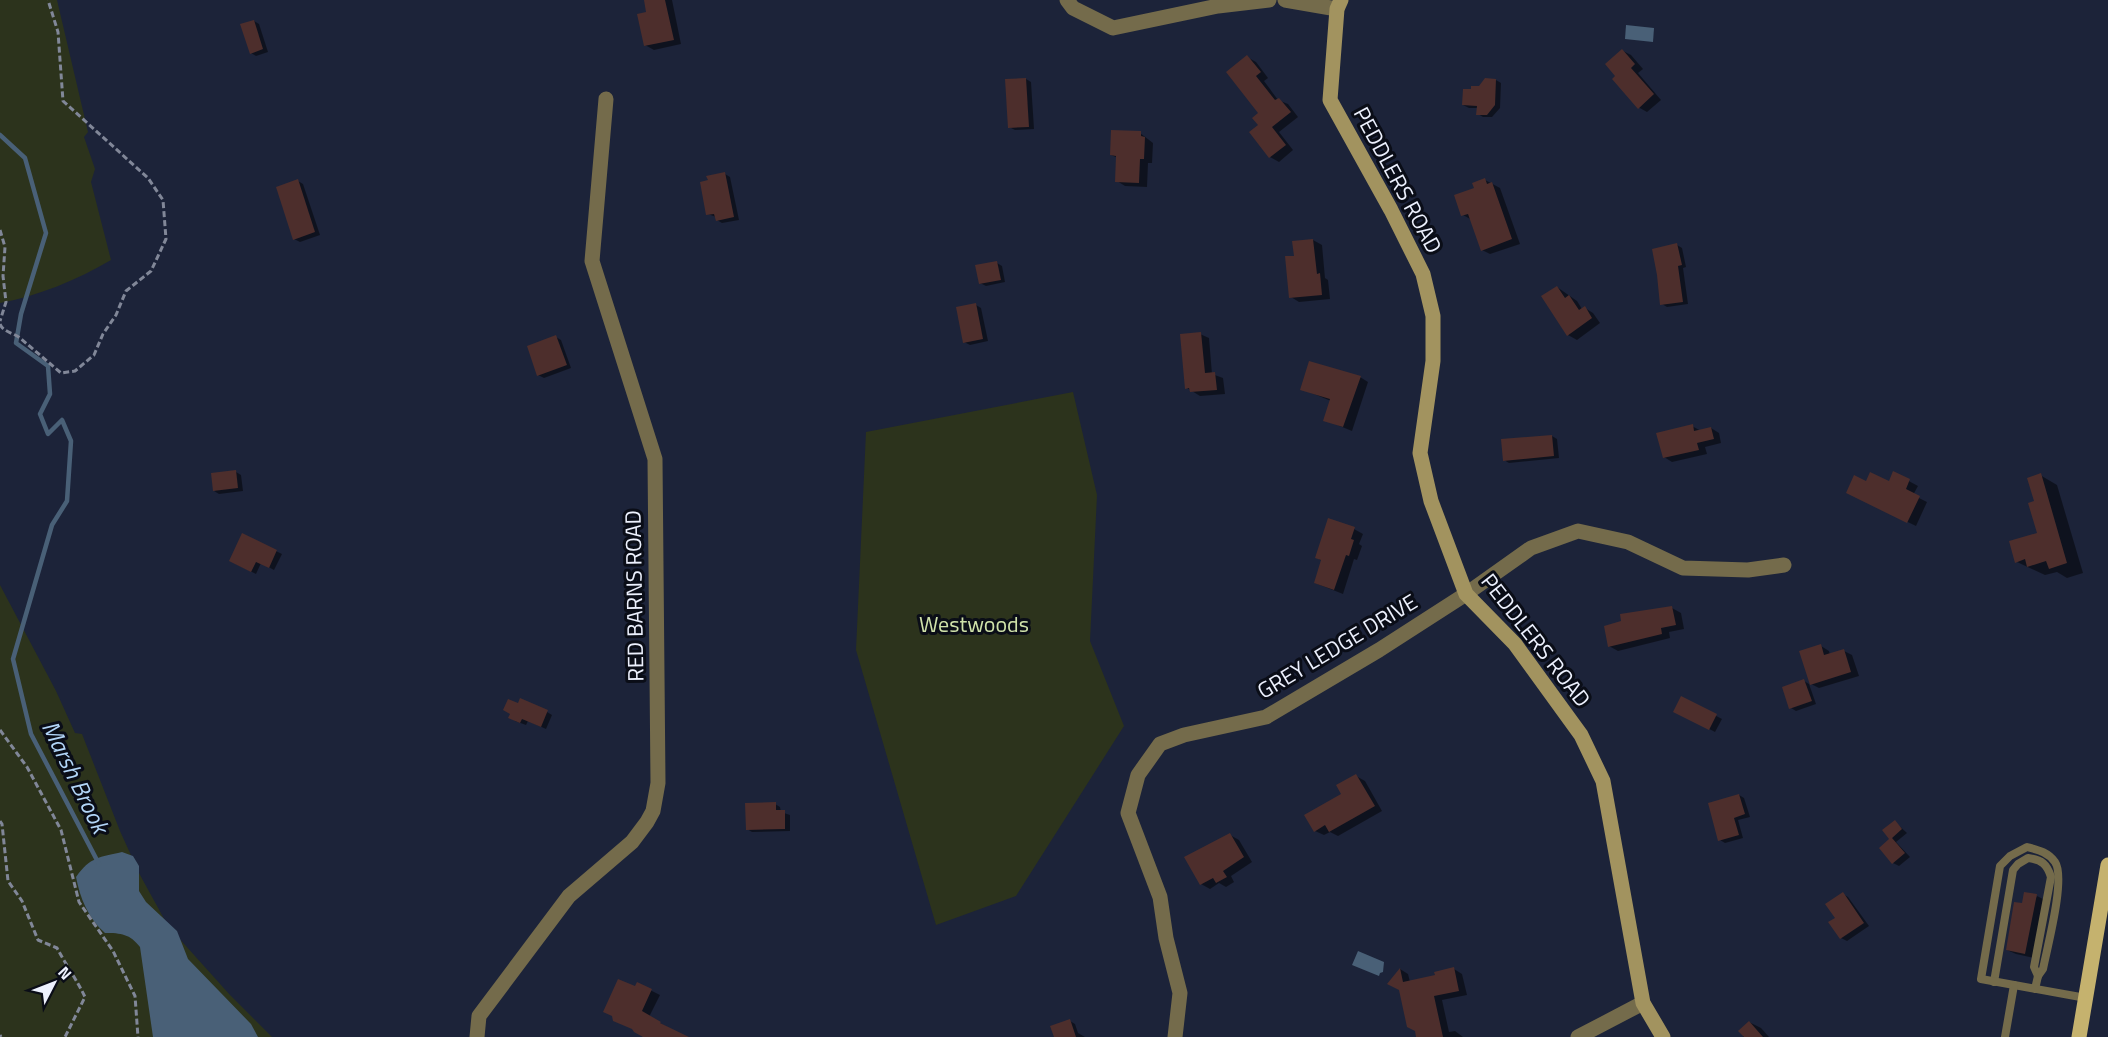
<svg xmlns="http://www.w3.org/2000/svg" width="2108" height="1037" viewBox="0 0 2108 1037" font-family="'Titillium Web',sans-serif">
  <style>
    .green { fill: #2c331c }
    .water { fill: #496077 }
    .shadow { fill: #0007 }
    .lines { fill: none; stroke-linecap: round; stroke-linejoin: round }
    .stream { stroke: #496077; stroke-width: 4.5 }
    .building { fill: #4d2e2c }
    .path { stroke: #818798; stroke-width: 3; stroke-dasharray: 6 3; stroke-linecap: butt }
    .lane { stroke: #746b4b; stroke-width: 8 }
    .street { stroke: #746b4b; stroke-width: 15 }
    .secondary { stroke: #a2935f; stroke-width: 15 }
    .primary { stroke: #c5b26e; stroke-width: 15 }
    .labels { text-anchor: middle; stroke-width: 6; stroke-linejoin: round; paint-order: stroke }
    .street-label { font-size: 22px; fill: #edf1fe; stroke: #0a0d17 }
    .park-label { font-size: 22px; fill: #d0e2aa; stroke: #0a0d17 }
    .water-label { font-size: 24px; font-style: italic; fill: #b2d5f7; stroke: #0a0d17 }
  </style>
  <rect width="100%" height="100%" fill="#1c2339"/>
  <!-- green -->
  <g class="green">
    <path d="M0 0H57L88 132 84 137 95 169 91 182 111 260C77 280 38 296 0 303Z"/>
    <polygon points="1073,392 1097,495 1090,641 1124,726 1016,896 936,925 856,650 866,432"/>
    <polygon points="0,585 56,691 75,733 82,734 120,831 140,875 168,926 230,995 272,1037 0,1037"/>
  </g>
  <!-- water -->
  <g class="water">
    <polygon points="1626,25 1654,28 1653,42 1625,39"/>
    <path d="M122 852 133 856 139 866V891L146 902 177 931 188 959 251 1024 258 1037H153L140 947C130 934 121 933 105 933 88 918 80 898 76 877 90 857 100 857 122 852Z"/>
    <polygon points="1358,951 1384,962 1383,972 1380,973 1379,976 1352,965"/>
  </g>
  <!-- shadow -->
  <g class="shadow">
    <polygon points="645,0 672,0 681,44 654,50 645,45 648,13"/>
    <polygon points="254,21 259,24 268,52 256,56 251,53"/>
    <polygon points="1623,51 1631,55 1643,69 1638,73 1661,100 1647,112 1638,107"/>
    <polygon points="1247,57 1256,62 1268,78 1264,81 1278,100 1288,104 1298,117 1279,132 1293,150 1279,162 1270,157 1260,126 1260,114"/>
    <polygon points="1026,79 1031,82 1034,129 1015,130 1009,127"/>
    <polygon points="1496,80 1501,83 1500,108 1492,117 1483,117 1478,114 1478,108 1469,108 1463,105 1479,88"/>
    <polygon points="1140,133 1153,143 1152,163 1148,163 1147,187 1125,186 1117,181 1118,158 1111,155"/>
    <polygon points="725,174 730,177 739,220 722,223 717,220 716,217 708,214"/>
    <polygon points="1485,180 1500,188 1520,244 1490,254 1482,250 1472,220 1463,215 1476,189"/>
    <polygon points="298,181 303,184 320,235 300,242 294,239"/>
    <polygon points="1313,240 1322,245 1325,278 1328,280 1330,299 1299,302 1291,297 1295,257 1294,242"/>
    <polygon points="1677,245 1682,248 1686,267 1683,268 1688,304 1667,307 1662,304"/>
    <polygon points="997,263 1002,266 1005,282 986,286 980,283"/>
    <polygon points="1557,287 1577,301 1582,309 1585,308 1593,313 1600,323 1577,340 1568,335"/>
    <polygon points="976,305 981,308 988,341 970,345 964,342"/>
    <polygon points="1200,334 1209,338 1212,374 1223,378 1225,394 1200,396 1187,388"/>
    <polygon points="556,337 561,340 571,368 544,378 538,375"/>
    <polygon points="1360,377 1368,382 1352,431 1325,420 1331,401 1302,389"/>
    <polygon points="1692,426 1701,431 1711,428 1719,433 1721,443 1705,447 1707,454 1672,462 1664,457"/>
    <polygon points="1552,436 1557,439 1559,458 1509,463 1504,460"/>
    <polygon points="236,472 241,475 243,491 219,494 214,491"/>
    <polygon points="1894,473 1918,486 1913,495 1927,502 1916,526 1856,497 1866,483 1889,483"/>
    <polygon points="2040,475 2057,485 2083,573 2067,578 2057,572 2045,575 2017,562 2039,534"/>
    <polygon points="1354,529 1363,534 1359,544 1362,546 1357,560 1354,559 1343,594 1315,583 1322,561 1317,558"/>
    <polygon points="243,535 282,554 274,570 261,563 256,574 236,564"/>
    <polygon points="1672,608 1681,613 1684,629 1669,632 1670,638 1618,651 1609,646"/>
    <polygon points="1821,646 1829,651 1830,655 1844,651 1852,655 1859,676 1819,688 1811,684"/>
    <polygon points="1804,681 1809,684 1816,704 1796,711 1791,708"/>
    <polygon points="1682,698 1722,719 1715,732 1675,711"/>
    <polygon points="547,712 552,715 546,729 528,721 526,725 515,721 511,714"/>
    <polygon points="1356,776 1365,781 1382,811 1338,836 1330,832 1324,835 1315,831"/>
    <polygon points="1739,795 1744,798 1750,817 1738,820 1743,838 1725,843 1720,840"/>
    <polygon points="775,804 780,807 781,812 790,815 790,831 752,832 747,829"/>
    <polygon points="1895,822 1907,833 1896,842 1910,857 1899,866 1893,863 1892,839"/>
    <polygon points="1230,835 1239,840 1252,862 1231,876 1234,882 1226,887 1219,883 1210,889 1201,884"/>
    <polygon points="1843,894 1848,897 1869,926 1847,941 1841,938 1830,923 1837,918"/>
    <polygon points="2037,896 2045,900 2034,958 2016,954 2007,950"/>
    <polygon points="1400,969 1408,974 1410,982 1437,976 1454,969 1462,974 1467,995 1442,1000 1449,1032 1455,1031 1463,1037 1418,1037 1400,990 1389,984"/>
    <polygon points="638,984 660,995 649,1017 685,1037 645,1037 635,988"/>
    <polygon points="1070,1021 1075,1024 1078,1033 1085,1037 1055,1037"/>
    <polygon points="1749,1022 1761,1028 1769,1037 1743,1037"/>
  </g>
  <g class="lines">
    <!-- stream -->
    <polyline class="stream" points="0,135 25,158 46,233 21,314 16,343 48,366 50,394 40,414 48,434 62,420 71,441 67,501 52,525 13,659 31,734 99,864"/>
  </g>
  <!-- building -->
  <g class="building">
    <polygon points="644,0 665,0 674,40 644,46 637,14 646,12"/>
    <polygon points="254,20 263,49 250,54 240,24"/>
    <polygon points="1622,49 1635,64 1631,68 1654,94 1638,109 1612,79 1615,76 1605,64"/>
    <polygon points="1247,55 1261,72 1256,76 1275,100 1279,98 1291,112 1272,127 1286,145 1269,158 1249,132 1258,125 1252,118 1258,113 1226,72"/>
    <polygon points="1026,78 1029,127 1008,128 1005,79"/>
    <polygon points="1485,78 1496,79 1495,105 1487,115 1476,115 1477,106 1462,105 1463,89 1471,89 1471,86 1479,86"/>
    <polygon points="1111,130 1141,131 1141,136 1145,137 1144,159 1140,159 1139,183 1115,182 1116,156 1110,155"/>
    <polygon points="725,172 734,217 716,221 714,214 706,215 700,182 708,180 706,176"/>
    <polygon points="1485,178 1487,184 1492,182 1512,239 1481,251 1468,214 1461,216 1454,195 1474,188 1472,183"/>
    <polygon points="298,179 315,232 293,240 276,187"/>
    <polygon points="1313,239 1317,274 1320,273 1322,295 1289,298 1285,256 1294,256 1292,241"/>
    <polygon points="1677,243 1682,265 1678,266 1683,302 1660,305 1657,275 1652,249"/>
    <polygon points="997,261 1001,280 979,284 975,265"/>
    <polygon points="1557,286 1565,298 1569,295 1579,310 1585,306 1592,318 1567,336 1541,296"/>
    <polygon points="976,303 983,339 963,343 956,307"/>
    <polygon points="1201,332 1205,373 1215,372 1217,390 1190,392 1189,388 1185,389 1180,334"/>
    <polygon points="556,335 567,365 537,376 527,346"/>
    <polygon points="1309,361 1361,376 1343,427 1323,421 1330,399 1300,390"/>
    <polygon points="1693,424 1694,431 1711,427 1714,439 1697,443 1699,450 1663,458 1656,433"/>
    <polygon points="1552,435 1554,456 1503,461 1501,439"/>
    <polygon points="236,470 238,488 213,491 211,473"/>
    <polygon points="1893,471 1910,479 1906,489 1920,496 1907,523 1846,493 1854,475 1866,481 1870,472 1889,481"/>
    <polygon points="2041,473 2067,563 2049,569 2046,561 2027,567 2025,559 2015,563 2009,541 2037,533 2028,503 2034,501 2027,478"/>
    <polygon points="1328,518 1355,527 1351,539 1354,540 1349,556 1346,555 1334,590 1314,583 1321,560 1315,558"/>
    <polygon points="242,533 277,550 269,568 256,562 251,572 229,561"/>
    <polygon points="1672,606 1676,625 1661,628 1662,634 1608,647 1604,626 1621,621 1620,614"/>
    <polygon points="1821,644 1824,655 1844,649 1851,672 1810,685 1799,651"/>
    <polygon points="1804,679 1812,701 1789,709 1782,687"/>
    <polygon points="1681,696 1717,714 1709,730 1673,712"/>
    <polygon points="520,698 548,710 541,727 522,719 520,723 508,718 510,714 503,710 508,699 518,703"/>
    <polygon points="1356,774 1375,806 1329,832 1325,825 1314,832 1304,815 1341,794 1336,785"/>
    <polygon points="1739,794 1745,814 1734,818 1739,835 1718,841 1708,803"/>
    <polygon points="776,802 776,810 785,810 785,829 746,830 745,803"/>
    <polygon points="1895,820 1902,829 1892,838 1905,853 1892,864 1879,848 1889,839 1882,830"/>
    <polygon points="1230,833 1244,857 1223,871 1227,877 1216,883 1213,878 1200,885 1184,857"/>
    <polygon points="1843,892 1864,923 1840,939 1828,922 1835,918 1825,904"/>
    <polygon points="2024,892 2037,894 2025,954 2006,950 2014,902 2022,903"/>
    <polygon points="1454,967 1459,991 1434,996 1443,1037 1416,1037 1415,1031 1407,1027 1399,990 1387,984 1400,968 1403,982 1435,975 1434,972"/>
    <polygon points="618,979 635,986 637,982 652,989 642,1011 661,1022 660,1023 689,1037 643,1037 634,1032 632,1029 613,1021 612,1016 603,1012"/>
    <polygon points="1070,1019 1076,1037 1054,1037 1050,1026"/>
    <polygon points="1749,1021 1763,1037 1744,1037 1738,1031"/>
  </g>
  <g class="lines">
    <!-- path -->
    <g class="path">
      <polyline points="0,230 5,247 3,276 6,302 0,321"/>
      <path d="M0 324C3 332 14 333 20 338L61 373 75 371 94 355 103 334 116 315 126 291 151 271 166 239 163 200 148 178 63 101 58 32 48 0"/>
      <polyline points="0,730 27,767 61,830 79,902 113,951 135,996 138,1037"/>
      <path d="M0 821 2 824 8 881 22 901 38 940 57 948C66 965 77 980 85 997L65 1037"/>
      <polyline points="0,1035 1,1037"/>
    </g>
    <!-- lane -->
    <g class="lane">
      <path d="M1994 982 2013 870 2018 864 2028 858C2042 860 2047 864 2051 877L2034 967 2038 976"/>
      <path d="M2035 989 2038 976 2043 969C2047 948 2066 878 2055 862 2048 852 2038 850 2027 847L2010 856 2000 866 1981 979 2086 998"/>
      <polyline points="2005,1037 2014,985"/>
    </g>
    <!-- street -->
    <g class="street">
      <polyline points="1067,0 1073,8 1113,28 1218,6 1269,0"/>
      <polyline points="1285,0 1337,9"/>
      <polyline points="477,1037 479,1016 569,896 632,842 647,822 653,811 658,783 655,459 592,261 606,99"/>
      <polyline points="1175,1037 1180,993 1166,938 1160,897 1128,813 1138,775 1160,744 1184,735 1266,717 1379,650 1466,594 1531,548 1578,531 1628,542 1683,568 1748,570 1784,565"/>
      <polyline points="1578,1037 1643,1003"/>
    </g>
    <!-- secondary -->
    <polyline class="secondary" points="1341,0 1337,9 1330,100 1391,210 1423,274 1433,316 1433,361 1420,453 1431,501 1466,594 1515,644 1581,735 1603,781 1643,1003 1663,1037"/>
    <!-- primary -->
    <polyline class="primary" points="2079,1037 2108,865"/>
  </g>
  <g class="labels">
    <!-- street labels -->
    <g class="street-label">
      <text transform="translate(1398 180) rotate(62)" y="8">PEDDLERS ROAD</text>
      <text transform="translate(634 596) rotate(-91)" y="8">RED BARNS ROAD</text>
      <text transform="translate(1536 640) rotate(52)" y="8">PEDDLERS ROAD</text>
      <text transform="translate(1337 646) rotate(-31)" y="8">GREY LEDGE DRIVE</text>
    </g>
    <!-- park labels -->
    <g class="park-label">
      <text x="974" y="632">Westwoods</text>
    </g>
    <!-- water labels -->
    <g class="water-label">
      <text transform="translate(75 777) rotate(64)" y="8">Marsh Brook</text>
    </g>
  </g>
  <!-- north arrow -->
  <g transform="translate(54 983) rotate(48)" stroke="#0a0d17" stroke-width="4.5" paint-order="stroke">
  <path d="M0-4.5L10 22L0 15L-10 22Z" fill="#edf1fe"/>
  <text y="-9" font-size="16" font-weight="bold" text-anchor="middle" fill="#edf1fe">N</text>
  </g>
</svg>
